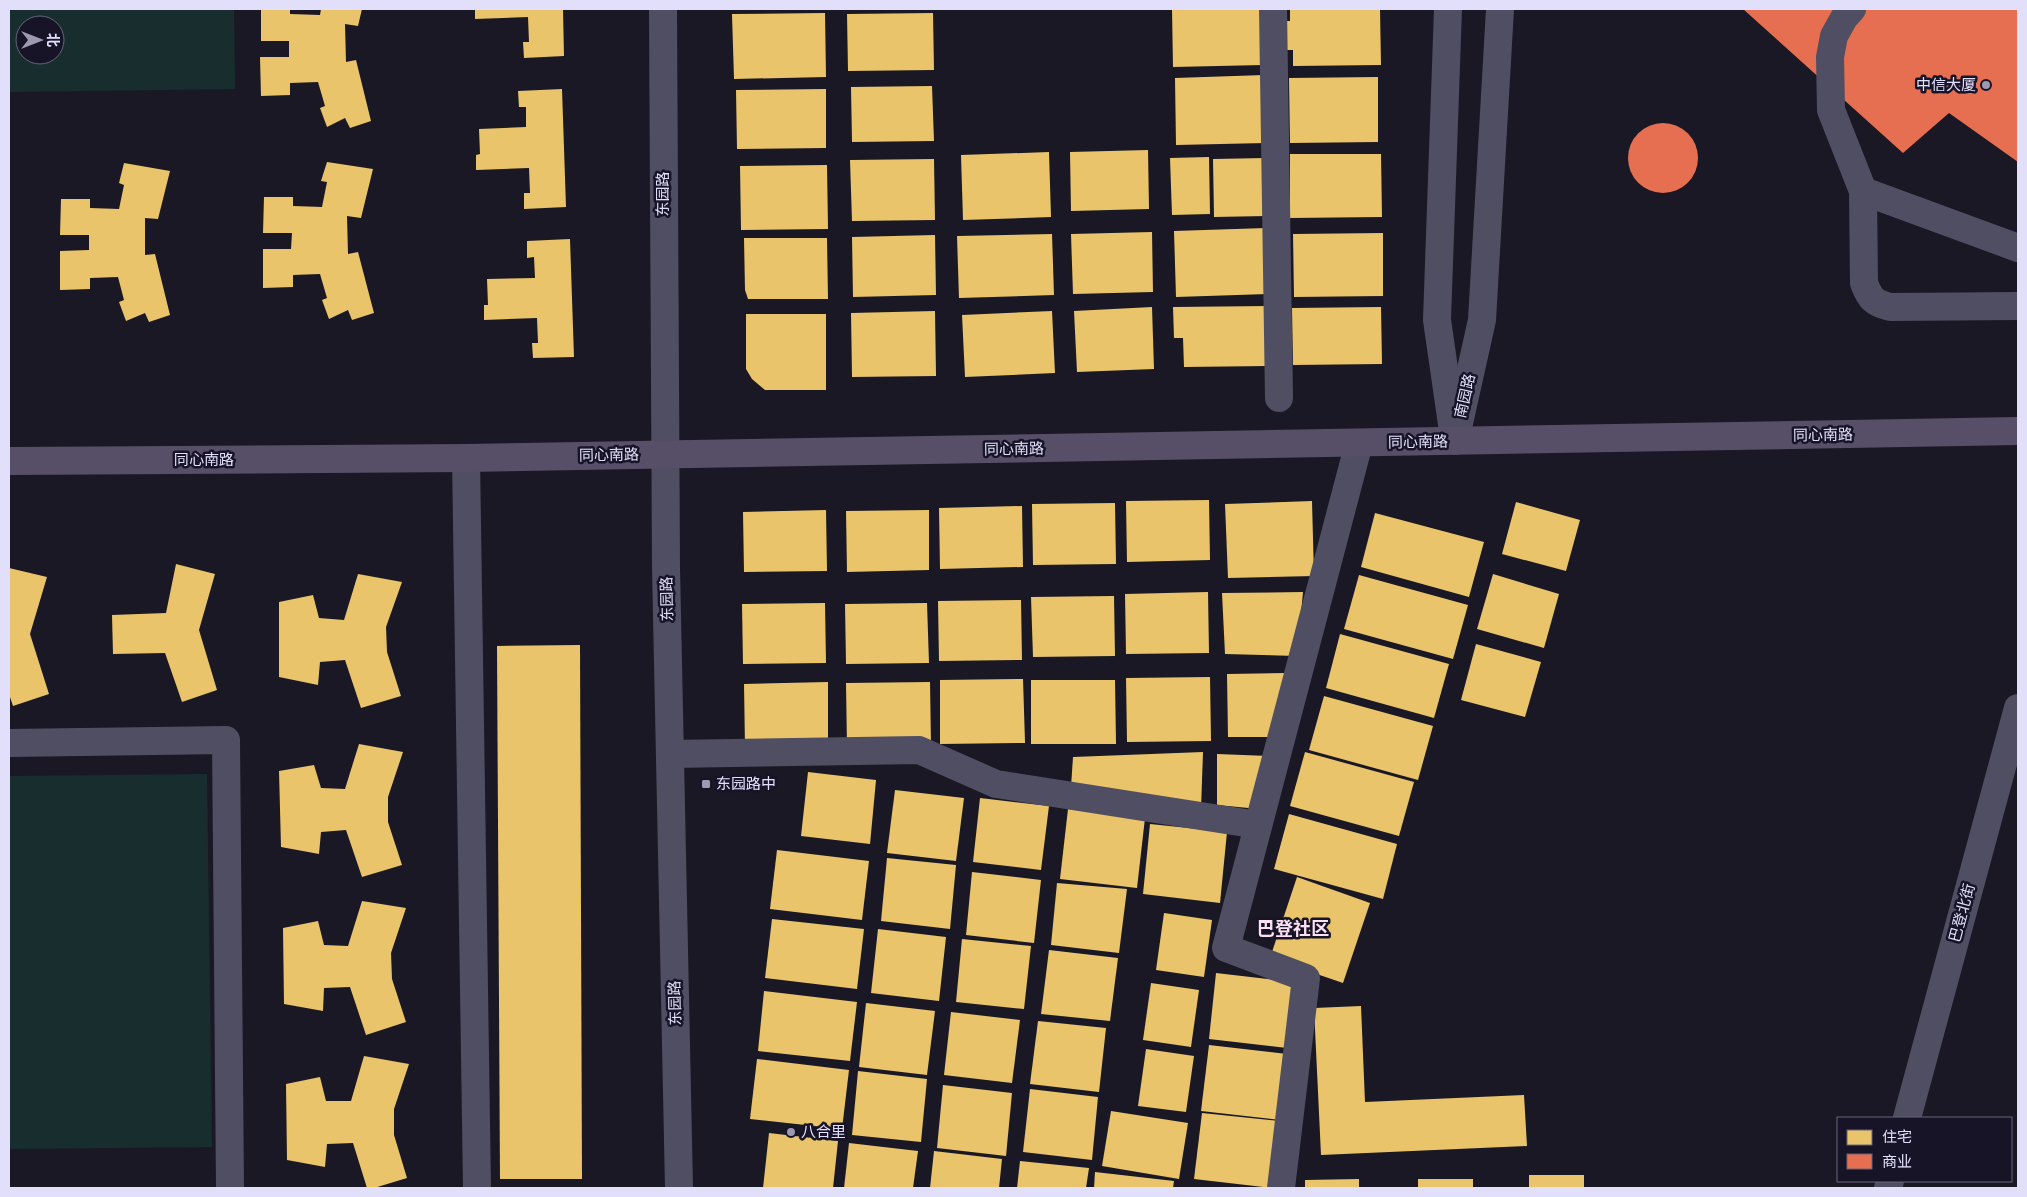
<svg xmlns="http://www.w3.org/2000/svg" width="2027" height="1197" viewBox="0 0 2027 1197" font-family="'Asap Condensed','Noto Sans SC',sans-serif">
  <style>
    .green { fill: #182e2e; fill-rule: evenodd }
    .homes { fill: #e9c46a }
    .shops { fill: #e76f51 }
    .lines { fill: none; stroke-linecap: round; stroke-linejoin: round }
    .minor { stroke: #504e62; stroke-width: 28 }
    .major { stroke: #574f67; stroke-width: 28 }
    .poi-dot { fill: #9c99b0; stroke: #171428; stroke-width: 2 }
    .labels { text-anchor: middle; stroke-width: 5; stroke-linejoin: round; paint-order: stroke }
    .poi-label { font-size: 15px; fill: #e2dffb; stroke: #171428; text-anchor: start }
    .street-label { font-size: 15px; fill: #e2dffb; stroke: #171428 }
    .quarter-label { font-size: 18px; font-weight: bold; fill: #fbe1f1; stroke: #171428 }
  </style>
  <rect width="100%" height="100%" fill="#1a1824"/>
  <!-- green -->
  <g class="green">
    <path d="M9 9H234L235 89 9 92ZM25 25H55V55H25Z"/>
    <polygon points="207,774 212,1147 9,1149 9,776"/>
  </g>
  <!-- homes -->
  <g class="homes">
    <polygon points="261,9 290,9 290,14 320,15 321,9 362,9 358,26 345,24 346,62 356,60 371,121 350,128 345,118 327,127 320,108 325,106 318,82 290,83 290,95 261,96 260,57 289,57 289,41 261,41"/>
    <polygon points="475,9 563,9 564,56 524,58 523,42 529,42 528,17 475,19"/>
    <polygon points="1172,9 1262,9 1263,65 1173,67"/>
    <polygon points="1290,9 1380,9 1381,65 1293,66 1293,50 1283,50 1282,21 1290,21"/>
    <polygon points="825,13 826,77 734,79 732,14"/>
    <polygon points="933,13 934,70 848,71 847,14"/>
    <polygon points="1264,75 1266,143 1176,145 1175,78"/>
    <polygon points="1378,77 1378,142 1290,143 1289,78"/>
    <polygon points="932,86 934,141 852,142 851,87"/>
    <polygon points="562,89 566,207 524,209 524,193 530,193 529,168 476,170 476,155 480,154 479,129 526,127 526,107 519,107 518,91"/>
    <polygon points="826,89 826,148 737,149 736,90"/>
    <polygon points="1148,150 1149,209 1071,211 1070,152"/>
    <polygon points="1049,152 1051,217 963,220 961,155"/>
    <polygon points="1290,154 1381,154 1382,217 1290,218"/>
    <polygon points="1209,157 1210,214 1172,215 1170,158"/>
    <polygon points="1266,158 1267,216 1214,217 1213,159"/>
    <polygon points="934,159 935,220 852,221 850,160"/>
    <polygon points="327,162 373,169 361,218 347,216 348,254 358,252 374,313 352,320 348,310 329,319 322,300 327,298 320,274 293,275 293,287 263,288 263,249 291,249 292,233 263,233 264,197 293,197 293,206 322,207 327,182 321,181"/>
    <polygon points="124,163 170,171 158,219 145,218 145,255 155,254 170,315 149,322 145,313 126,321 119,302 124,300 118,277 90,278 90,289 60,290 60,251 89,250 89,235 60,235 61,199 90,199 90,208 119,209 124,185 119,183"/>
    <polygon points="827,165 828,229 741,230 740,166"/>
    <polygon points="1266,228 1268,294 1176,297 1174,231"/>
    <polygon points="1152,232 1153,292 1073,294 1071,234"/>
    <polygon points="1383,233 1383,296 1294,297 1293,234"/>
    <polygon points="1052,234 1054,295 959,298 957,236"/>
    <polygon points="935,235 936,295 853,297 852,237"/>
    <polygon points="744,238 827,238 828,299 748,299 745,290"/>
    <polygon points="570,239 574,357 533,358 532,343 538,343 537,318 484,320 484,305 488,305 487,279 535,278 534,257 527,258 527,241"/>
    <polygon points="1268,306 1268,366 1184,367 1183,338 1174,338 1173,307"/>
    <polygon points="1152,307 1154,369 1077,372 1074,311"/>
    <polygon points="1381,307 1382,364 1293,365 1292,308"/>
    <polygon points="935,311 936,376 852,377 851,313"/>
    <polygon points="1052,311 1055,373 965,377 962,315"/>
    <polygon points="746,314 826,314 826,390 765,390 752,379 746,369"/>
    <polygon points="1209,500 1210,560 1127,562 1126,501"/>
    <polygon points="1312,501 1314,576 1228,578 1225,504"/>
    <polygon points="1516,502 1580,520 1566,571 1502,554"/>
    <polygon points="1115,503 1116,564 1033,565 1032,504"/>
    <polygon points="1022,506 1023,567 940,569 939,508"/>
    <polygon points="826,510 827,571 744,572 743,512"/>
    <polygon points="929,510 929,570 847,572 846,511"/>
    <polygon points="1375,513 1484,542 1469,597 1361,567"/>
    <polygon points="176,564 215,574 199,630 217,690 182,702 165,653 113,654 112,615 166,613"/>
    <polygon points="9,568 47,577 30,634 49,694 13,706 9,694"/>
    <polygon points="358,574 402,582 386,627 387,652 401,696 361,708 345,660 320,662 318,685 279,677 279,602 313,595 319,618 344,620"/>
    <polygon points="1493,574 1559,594 1544,648 1477,629"/>
    <polygon points="1359,575 1468,605 1453,659 1344,629"/>
    <polygon points="1208,592 1209,653 1126,654 1125,594"/>
    <polygon points="1303,592 1297,656 1225,654 1222,593"/>
    <polygon points="1114,596 1115,656 1033,657 1031,597"/>
    <polygon points="1021,600 1022,660 939,661 938,601"/>
    <polygon points="825,603 826,663 743,664 742,604"/>
    <polygon points="927,603 929,663 846,664 845,604"/>
    <polygon points="1340,634 1449,664 1434,718 1326,688"/>
    <polygon points="1476,644 1541,662 1525,717 1461,700"/>
    <polygon points="580,645 582,1179 500,1179 497,646"/>
    <polygon points="1286,673 1273,737 1228,737 1227,674"/>
    <polygon points="1210,677 1211,741 1127,742 1126,678"/>
    <polygon points="1023,679 1025,743 940,744 940,680"/>
    <polygon points="1031,680 1115,680 1116,744 1031,744"/>
    <polygon points="828,682 828,746 745,748 744,684"/>
    <polygon points="930,682 931,746 847,748 846,683"/>
    <polygon points="1324,696 1433,726 1418,780 1309,750"/>
    <polygon points="359,744 403,752 388,797 388,822 402,865 362,877 346,830 321,832 319,854 281,847 279,771 314,765 321,788 345,789"/>
    <polygon points="1203,752 1201,809 1071,787 1073,757"/>
    <polygon points="1305,752 1414,782 1399,836 1290,806"/>
    <polygon points="1217,754 1269,756 1259,809 1217,805"/>
    <polygon points="808,772 876,780 870,844 801,836"/>
    <polygon points="895,790 964,798 956,861 887,853"/>
    <polygon points="980,798 1049,806 1041,870 973,862"/>
    <polygon points="1068,809 1145,818 1137,888 1060,879"/>
    <polygon points="1289,814 1397,844 1383,899 1274,869"/>
    <polygon points="1150,824 1227,832 1220,903 1143,894"/>
    <polygon points="777,850 869,861 862,920 770,909"/>
    <polygon points="887,858 956,865 950,929 881,921"/>
    <polygon points="972,872 1041,880 1034,943 966,935"/>
    <polygon points="1297,877 1370,903 1343,983 1270,958"/>
    <polygon points="1057,883 1127,889 1119,953 1051,945"/>
    <polygon points="362,901 406,908 391,953 392,979 406,1022 366,1035 350,987 324,988 323,1011 284,1004 283,928 318,921 324,945 348,946"/>
    <polygon points="1164,913 1212,920 1204,977 1156,970"/>
    <polygon points="772,919 864,929 857,989 765,978"/>
    <polygon points="878,929 946,937 939,1001 871,993"/>
    <polygon points="962,939 1031,946 1024,1009 956,1002"/>
    <polygon points="1049,950 1118,958 1110,1021 1041,1014"/>
    <polygon points="1216,973 1295,982 1287,1048 1209,1039"/>
    <polygon points="1151,983 1199,990 1191,1047 1143,1040"/>
    <polygon points="764,991 857,1002 850,1061 758,1051"/>
    <polygon points="866,1003 935,1011 927,1075 859,1067"/>
    <polygon points="1361,1006 1365,1102 1524,1095 1527,1146 1321,1155 1314,1008"/>
    <polygon points="951,1012 1020,1020 1012,1083 944,1075"/>
    <polygon points="1038,1021 1106,1028 1099,1092 1030,1084"/>
    <polygon points="1209,1045 1287,1054 1280,1120 1201,1111"/>
    <polygon points="1146,1049 1194,1056 1186,1112 1138,1106"/>
    <polygon points="364,1056 409,1064 394,1109 394,1135 407,1178 374,1188 367,1188 353,1143 327,1144 325,1167 287,1160 286,1084 320,1077 326,1101 351,1101"/>
    <polygon points="757,1059 849,1070 842,1129 750,1119"/>
    <polygon points="858,1071 927,1079 921,1142 852,1135"/>
    <polygon points="943,1085 1012,1093 1006,1156 937,1148"/>
    <polygon points="1030,1089 1098,1097 1092,1160 1023,1152"/>
    <polygon points="1111,1111 1188,1123 1179,1179 1102,1166"/>
    <polygon points="1202,1113 1280,1121 1273,1188 1194,1179"/>
    <polygon points="769,1133 838,1141 833,1188 763,1188"/>
    <polygon points="849,1143 918,1151 913,1188 844,1188"/>
    <polygon points="934,1151 1002,1159 999,1188 930,1188"/>
    <polygon points="1020,1161 1089,1168 1086,1188 1017,1188"/>
    <polygon points="1095,1172 1174,1181 1173,1188 1094,1188"/>
    <rect x="1529" y="1175" width="55" height="13"/>
    <polygon points="1359,1179 1359,1188 1305,1188 1305,1180"/>
    <rect x="1418" y="1179" width="55" height="9"/>
  </g>
  <!-- shops -->
  <g class="shops">
    <polygon points="1743,9 2018,9 2018,162 1949,113 1903,153"/>
    <circle cx="1663" cy="158" r="35"/>
  </g>
  <g class="lines">
    <!-- minor -->
    <g class="minor">
      <polyline points="663,9 666,567 679,1188"/>
      <polyline points="1273,9 1279,398"/>
      <polyline points="1448,9 1437,320 1452,424"/>
      <path d="M1852 9 1844 18 1834 36 1830 57 1831 110 1863 191 1864 283C1870 299 1874 303 1890 307L2018 306"/>
      <polyline points="1863,191 2018,248"/>
      <polyline points="1455,441 1482,320 1500,9"/>
      <polyline points="466,458 477,1188"/>
      <polyline points="9,743 226,740 230,1188"/>
      <polyline points="670,754 919,750 996,784 1258,825"/>
      <polyline points="1907,1118 2018,708"/>
      <polyline points="1281,1188 1306,978 1226,948 1359,443"/>
      <polyline points="1888,1188 1890,1181"/>
    </g>
    <!-- major -->
    <polyline class="major" points="9,461 466,458 2018,431"/>
  </g>
  <!-- markers -->
  <g class="poi-dot">
    <circle cx="1986" cy="85" r="5"/>
    <rect x="701" y="779" width="10" height="10" rx="2.5"/>
    <circle cx="791" cy="1132" r="5"/>
  </g>
  <g class="labels">
    <!-- poi labels -->
    <g class="poi-label">
      <text x="1976" y="90" text-anchor="end">中信大厦</text>
      <text x="716" y="789">东园路中</text>
      <text x="801" y="1137">八合里</text>
    </g>
    <!-- street labels -->
    <g class="street-label">
      <text transform="translate(663 194) rotate(-90)" y="5">东园路</text>
      <text transform="translate(1465 396) rotate(-77)" y="5">南园路</text>
      <text transform="translate(1823 435) rotate(-1)" y="5">同心南路</text>
      <text transform="translate(1418 442) rotate(-1)" y="5">同心南路</text>
      <text transform="translate(1014 449) rotate(-1)" y="5">同心南路</text>
      <text transform="translate(609 455) rotate(-1)" y="5">同心南路</text>
      <text x="204" y="465">同心南路</text>
      <text transform="translate(667 599) rotate(-91)" y="5">东园路</text>
      <text transform="translate(1962 913) rotate(-75)" y="5">巴登北街</text>
      <text transform="translate(675 1003) rotate(-91)" y="5">东园路</text>
    </g>
    <!-- quarter labels -->
    <g class="quarter-label">
      <text x="1293" y="935">巴登社区</text>
    </g>
  </g>
  <!-- border -->
  <rect width="2027" height="1197" fill="none" stroke="#e2dffb" stroke-width="20"/>
  <!-- legend -->
  <rect x="1837" y="1117" width="175" height="65" fill="#171428" stroke="#68657c"/>
  <rect x="1847" y="1130" width="25" height="15" fill="#e9c46a" stroke="#68657c"/>
  <text x="1882" y="1142" font-size="15" fill="#e2dffb">住宅</text>
  <rect x="1847" y="1154" width="25" height="15" fill="#e76f51" stroke="#68657c"/>
  <text x="1882" y="1167" font-size="15" fill="#e2dffb">商业</text>
  <!-- north arrow -->
  <g transform="translate(40 40) rotate(90)"><circle r="24" fill="#171428" stroke="#68657c"/>
  <path d="M0-4L9 19L0 12L-9 19Z" fill="#9c99b0"/>
  <text y="-8" font-size="14" font-weight="bold" text-anchor="middle" fill="#e2dffb">北</text>
  </g>
</svg>
